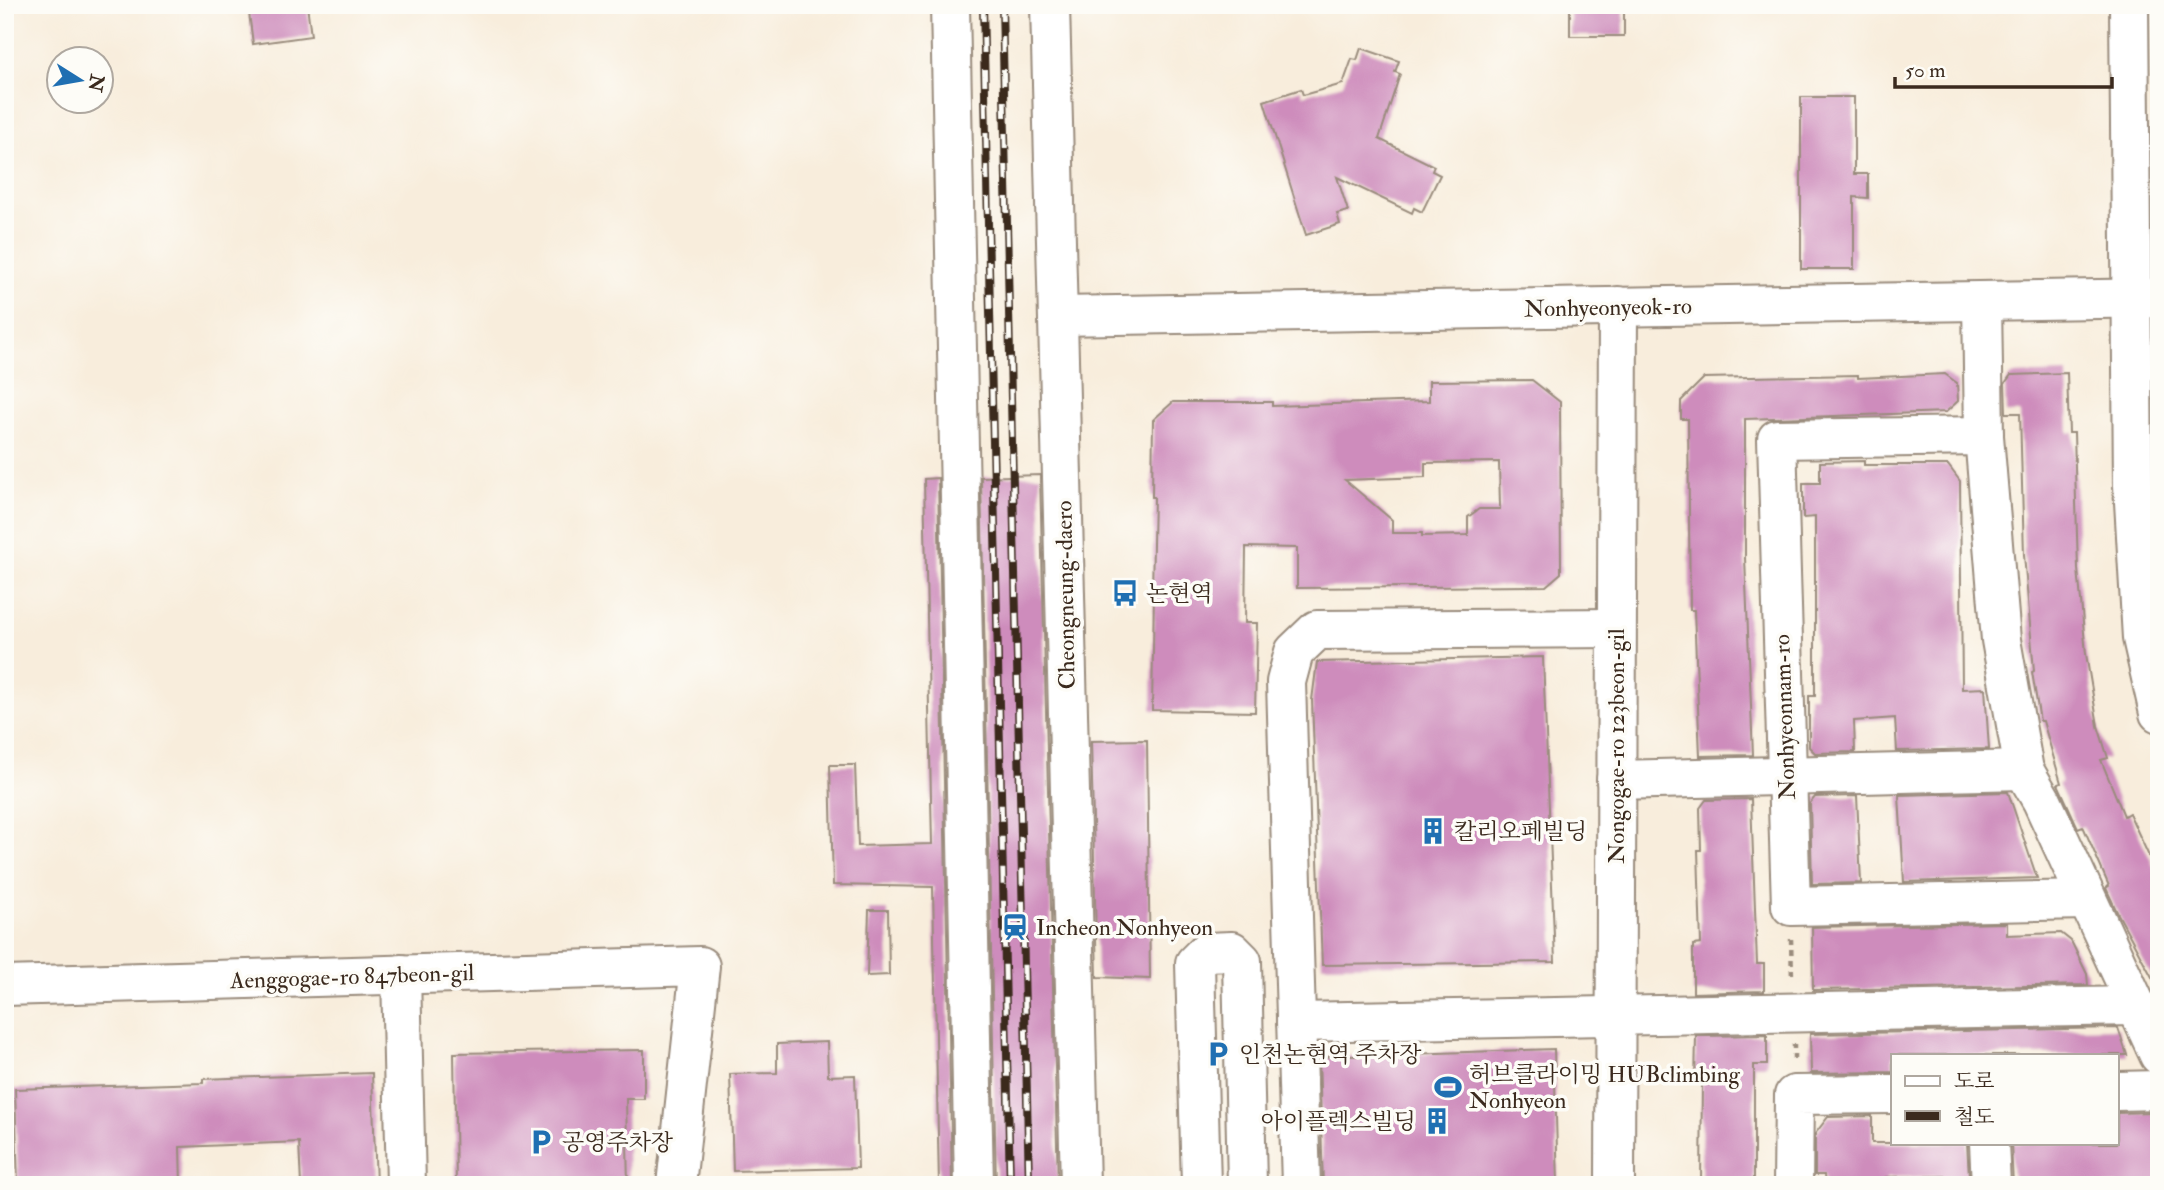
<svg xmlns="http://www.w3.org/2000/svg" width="2164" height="1190" viewBox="0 0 2164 1190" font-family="'IM FELL Double Pica','Noto Serif KR',serif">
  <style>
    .building { fill: #ce8cbc; fill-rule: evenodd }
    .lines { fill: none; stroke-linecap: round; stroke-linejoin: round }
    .minor-casing { stroke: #9a8c7d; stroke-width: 42 }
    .major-casing { stroke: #9a8c7d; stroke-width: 42 }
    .path { stroke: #9a8c7d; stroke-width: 4.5; stroke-dasharray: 5 5; stroke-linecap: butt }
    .minor { stroke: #fff; stroke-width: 38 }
    .major { stroke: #fff; stroke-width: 38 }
    .rail-casing { stroke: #3b2a1e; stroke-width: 8 }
    .rail { stroke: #fdfcf7; stroke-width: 5; stroke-dasharray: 16; stroke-linecap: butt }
    .labels { text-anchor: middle; stroke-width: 7; stroke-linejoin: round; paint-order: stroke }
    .street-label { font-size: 23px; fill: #3b2a1e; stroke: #fdfcf7 }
    .poi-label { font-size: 23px; fill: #3b2a1e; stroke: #fdfcf7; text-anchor: start }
  </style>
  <rect width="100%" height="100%" fill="#fdfcf7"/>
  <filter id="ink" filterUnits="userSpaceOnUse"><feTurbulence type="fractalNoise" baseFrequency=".0143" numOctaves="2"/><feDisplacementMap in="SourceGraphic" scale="14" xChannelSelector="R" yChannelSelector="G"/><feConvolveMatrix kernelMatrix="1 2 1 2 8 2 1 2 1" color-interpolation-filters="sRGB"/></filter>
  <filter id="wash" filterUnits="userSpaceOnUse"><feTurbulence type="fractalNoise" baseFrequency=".00686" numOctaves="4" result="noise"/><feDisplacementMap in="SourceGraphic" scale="28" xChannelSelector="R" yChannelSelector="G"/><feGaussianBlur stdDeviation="1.57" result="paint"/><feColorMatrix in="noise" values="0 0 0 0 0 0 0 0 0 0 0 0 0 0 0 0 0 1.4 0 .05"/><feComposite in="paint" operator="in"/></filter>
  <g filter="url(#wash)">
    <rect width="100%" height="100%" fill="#f8eddc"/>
    <g id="blocks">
      <!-- building -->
      <g class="building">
        <polygon points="248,5 307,5 311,36 253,44"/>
        <rect x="1570" y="5" width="54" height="31"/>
        <polygon points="1361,48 1399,61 1395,72 1400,74 1379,139 1434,166 1432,171 1440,175 1422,212 1414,208 1412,213 1337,177 1348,211 1337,214 1340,224 1306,235 1264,101 1301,89 1303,95 1343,84 1352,59 1357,60"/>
        <polygon points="1801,97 1854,97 1854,174 1868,174 1868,198 1854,197 1854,269 1801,269"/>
        <polygon points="2067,373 2069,433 2074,433 2078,569 2086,654 2098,726 2108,758 2101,760 2124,816 2129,813 2159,878 2159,990 2118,914 2106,888 2109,886 2083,826 2078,828 2058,784 2061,783 2043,721 2040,721 2032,672 2034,671 2024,555 2020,413 2006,413 2005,383 2011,375"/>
        <polygon points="1945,374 1957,383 1958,401 1946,412 1745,419 1745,558 1753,755 1700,756 1694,610 1690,610 1688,419 1681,419 1681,401 1704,378 1858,375 1858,378"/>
        <path d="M1532 380 1560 402 1561 573 1546 586 1297 588V548L1246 547 1245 623H1257L1255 712 1152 710 1154 593H1152L1154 497H1152L1153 420 1173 402H1272V406L1429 401V381ZM1499 462 1500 509H1479L1468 517V535L1422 536V533H1392V520L1345 480 1425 477V463Z"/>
        <polygon points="1864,461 1864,465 1948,465 1960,481 1962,689 1985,688 1989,749 1897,751 1895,718 1854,721 1855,752 1815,753 1809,747 1809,696 1815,696 1815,517 1803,518 1803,483 1820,483 1820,462"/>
        <polygon points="1040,475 1058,1185 996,1185 981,477"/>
        <polygon points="938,478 952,1185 939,1185 933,887 833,885 830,765 855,765 858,846 932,844 924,479"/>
        <polygon points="1543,657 1555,962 1322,965 1312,700 1317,662"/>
        <polygon points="1147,740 1150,979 1097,977 1091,741"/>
        <polygon points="2008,792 2037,878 1904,882 1899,795"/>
        <polygon points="1857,796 1861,883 1812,884 1810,803 1815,797"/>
        <polygon points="1751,799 1757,964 1764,964 1764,991 1693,993 1693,945 1701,944 1698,850 1701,850 1700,808 1706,800"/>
        <polygon points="869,910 888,910 889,975 867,976"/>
        <polygon points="2007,923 2007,935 2061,933 2071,941 2087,974 2088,985 1813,990 1812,927"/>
        <polygon points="2118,1028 2127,1055 1893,1055 1893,1072 1811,1073 1810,1034"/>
        <polygon points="1767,1035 1767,1065 1754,1065 1754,1185 1701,1185 1702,1082 1695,1082 1696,1036"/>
        <polygon points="827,1042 828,1076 855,1075 858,1168 733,1171 730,1074 777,1073 777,1044"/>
        <polygon points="1554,1049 1558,1185 1323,1185 1319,1057"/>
        <polygon points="644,1050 644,1099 626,1099 628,1185 456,1185 454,1053"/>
        <polygon points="372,1073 376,1185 301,1185 299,1142 180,1147 181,1185 18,1185 15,1089 203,1083 203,1079"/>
        <polygon points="2153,1112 2159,1118 2159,1185 2013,1185 2011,1143 2117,1143 2117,1113"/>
        <polygon points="1872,1116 1872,1143 1967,1143 1969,1176 1886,1177 1886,1185 1825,1185 1824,1175 1815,1175 1815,1134 1828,1117"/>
      </g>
    </g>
  </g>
  <g filter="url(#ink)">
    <use href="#blocks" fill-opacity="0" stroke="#9a8c7d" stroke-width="2"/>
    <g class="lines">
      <defs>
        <g id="minor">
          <polyline points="2129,5 2133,485 2142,638 2159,713"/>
          <polyline points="1982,301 1984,436 2001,640 2024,770 2042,801 2159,1055"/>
          <polyline points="1058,316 2159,298"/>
          <polyline points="1984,436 1777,439 1791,906 2087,900"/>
          <polyline points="1616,780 2024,770"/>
          <polyline points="401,974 406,1185"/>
          <polyline points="5,986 700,966 676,1185"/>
          <polyline points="1296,1022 2135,1006"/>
          <polyline points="2117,1091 2159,1090"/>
          <polyline points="1989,1143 1991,1185"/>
          <polyline points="1201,1185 1195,963 1206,952 1232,951 1242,961 1247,1185"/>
          <polyline points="1301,1185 1286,682 1294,652 1317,630 1616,628"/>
          <polyline points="1615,1185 1618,306"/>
          <polyline points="1793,1185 1794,1095 1893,1094"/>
        </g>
        <g id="major">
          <polyline points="950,5 974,1185"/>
          <polyline points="1050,5 1080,1185"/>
        </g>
      </defs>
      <!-- minor casing -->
      <use href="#minor" class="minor-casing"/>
      <!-- major casing -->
      <use href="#major" class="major-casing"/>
      <!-- path -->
      <g class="path">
        <polyline points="1791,939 1792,979"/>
        <polyline points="1794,1044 1794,1063"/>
      </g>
      <!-- minor -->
      <use href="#minor" class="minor"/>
      <!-- major -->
      <use href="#major" class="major"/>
      <defs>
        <g id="rail">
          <polyline points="983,5 1010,1185"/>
          <polyline points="1002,5 1029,1185"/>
        </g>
      </defs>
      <!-- rail casing -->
      <use href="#rail" class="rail-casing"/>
      <!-- rail -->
      <use href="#rail" class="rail"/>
    </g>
  </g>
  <!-- icons -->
  <defs>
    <symbol id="bus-bare" viewBox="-9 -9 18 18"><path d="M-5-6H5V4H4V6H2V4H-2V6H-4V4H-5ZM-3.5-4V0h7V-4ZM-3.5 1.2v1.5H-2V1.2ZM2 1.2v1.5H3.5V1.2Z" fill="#1f6fb2" stroke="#fdfcf7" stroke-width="2.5" paint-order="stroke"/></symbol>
    <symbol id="building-bare" viewBox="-9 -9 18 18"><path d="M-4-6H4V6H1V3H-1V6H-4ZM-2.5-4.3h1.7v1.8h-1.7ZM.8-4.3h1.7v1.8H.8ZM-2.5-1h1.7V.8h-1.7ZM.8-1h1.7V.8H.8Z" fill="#1f6fb2" stroke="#fdfcf7" stroke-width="2.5" paint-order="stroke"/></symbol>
    <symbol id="station-bare" viewBox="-9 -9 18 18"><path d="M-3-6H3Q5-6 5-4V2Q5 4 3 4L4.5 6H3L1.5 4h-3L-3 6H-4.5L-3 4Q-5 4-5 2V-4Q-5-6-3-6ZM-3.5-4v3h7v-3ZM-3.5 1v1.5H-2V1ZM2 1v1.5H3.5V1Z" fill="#1f6fb2" stroke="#fdfcf7" stroke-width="2.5" paint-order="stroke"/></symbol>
    <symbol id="parking-bare" viewBox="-9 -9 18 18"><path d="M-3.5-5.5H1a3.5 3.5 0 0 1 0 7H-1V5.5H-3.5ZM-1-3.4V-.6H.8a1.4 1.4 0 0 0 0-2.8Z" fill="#1f6fb2" stroke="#fdfcf7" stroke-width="2.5" paint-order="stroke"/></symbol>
    <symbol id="stadium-bare" viewBox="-9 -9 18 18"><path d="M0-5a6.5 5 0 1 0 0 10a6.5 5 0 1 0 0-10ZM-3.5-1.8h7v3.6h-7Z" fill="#1f6fb2" stroke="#fdfcf7" stroke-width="2.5" paint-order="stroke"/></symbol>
  </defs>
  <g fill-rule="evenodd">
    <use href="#bus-bare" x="1106" y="574" width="38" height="38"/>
    <use href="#building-bare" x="1414" y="812" width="38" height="38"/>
    <use href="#station-bare" x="996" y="908" width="38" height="38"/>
    <use href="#parking-bare" x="1199" y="1035" width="38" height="38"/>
    <use href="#stadium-bare" x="1429" y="1068" width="38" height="38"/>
    <use href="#building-bare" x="1418" y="1102" width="38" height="38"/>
    <use href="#parking-bare" x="522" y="1123" width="38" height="38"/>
  </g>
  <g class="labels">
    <!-- street labels -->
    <g class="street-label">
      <text transform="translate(1608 307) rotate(-1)" y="8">Nonhyeonyeok-ro</text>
      <text transform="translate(1065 595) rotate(-91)" y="8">Cheongneung-daero</text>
      <text transform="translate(1784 717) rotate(-92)" y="8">Nonhyeonnam-ro</text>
      <text transform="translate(1616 746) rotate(-90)" y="8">Nongogae-ro 123beon-gil</text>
      <text transform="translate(352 976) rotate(-2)" y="8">Aenggogae-ro 847beon-gil</text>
    </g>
    <!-- poi labels -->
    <g class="poi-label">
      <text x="1146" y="601">논현역</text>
      <text x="1454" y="839">칼리오페빌딩</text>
      <text x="1036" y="935">Incheon Nonhyeon</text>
      <text x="1239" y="1062">인천논현역 주차장</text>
      <text x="1469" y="1082">허브클라이밍 HUBclimbing<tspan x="1469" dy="26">Nonhyeon</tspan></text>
      <text x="1416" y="1129" text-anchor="end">아이플렉스빌딩</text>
      <text x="562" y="1150">공영주차장</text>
    </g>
  </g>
  <!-- margin -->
  <rect width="2164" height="1190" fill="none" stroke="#fdfcf7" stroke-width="28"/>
  <!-- legend -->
  <rect x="1891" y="1054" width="228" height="91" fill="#fdfcf7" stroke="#afa8a0" stroke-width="2"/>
  <rect x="1905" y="1076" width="35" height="10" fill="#ffffff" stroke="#afa8a0" stroke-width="2"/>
  <text x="1954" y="1088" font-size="21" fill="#3b2a1e">도로</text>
  <rect x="1905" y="1111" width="35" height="10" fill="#3b2a1e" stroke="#afa8a0" stroke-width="2"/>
  <text x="1954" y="1124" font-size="21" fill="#3b2a1e">철도</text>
  <!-- north arrow -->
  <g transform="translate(80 80) rotate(101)"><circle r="33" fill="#fdfcf7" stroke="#afa8a0" stroke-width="2"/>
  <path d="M0-5L12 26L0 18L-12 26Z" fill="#1f6fb2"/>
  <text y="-10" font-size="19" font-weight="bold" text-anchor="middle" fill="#3b2a1e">N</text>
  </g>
  <!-- scale -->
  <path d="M1895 77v10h217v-10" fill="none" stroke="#3b2a1e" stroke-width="3.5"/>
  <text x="1905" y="77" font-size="21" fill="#3b2a1e" stroke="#fdfcf7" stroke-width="5" paint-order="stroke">50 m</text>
</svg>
